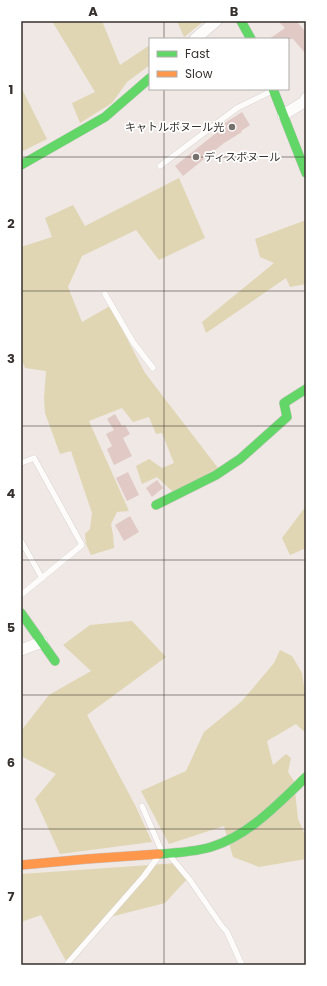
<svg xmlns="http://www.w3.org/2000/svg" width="327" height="986" viewBox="0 0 327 986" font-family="Poppins,'Noto Sans JP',sans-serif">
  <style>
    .green { fill: #e0d6b4 }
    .building { fill: #e1cac5 }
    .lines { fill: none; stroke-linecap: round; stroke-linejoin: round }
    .lane-casing { stroke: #cbc6c3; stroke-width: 6 }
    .street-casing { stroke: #cbc6c3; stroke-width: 12 }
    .fast-casing { stroke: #cbc6c3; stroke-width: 10 }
    .slow-casing { stroke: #cbc6c3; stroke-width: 10 }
    .lane { stroke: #fdfcfb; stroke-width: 5.5 }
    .street { stroke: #fdfcfb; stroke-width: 11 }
    .fast { stroke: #63d668; stroke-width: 9 }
    .slow { stroke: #ff974d; stroke-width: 9 }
    .grid { fill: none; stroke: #36312e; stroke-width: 1; stroke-opacity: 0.55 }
    .poi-dot { fill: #77716e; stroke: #fff; stroke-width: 1.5 }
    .labels { text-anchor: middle; stroke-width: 3.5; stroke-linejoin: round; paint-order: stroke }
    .poi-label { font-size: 11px; fill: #36312e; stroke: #fff; text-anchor: end }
    .neatline { fill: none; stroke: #36312e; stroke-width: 1.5 }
    .grid-label { font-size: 13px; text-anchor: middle; font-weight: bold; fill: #36312e }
  </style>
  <rect width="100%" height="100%" fill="#efe8e4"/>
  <!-- green -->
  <g class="green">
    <polygon points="52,21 102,21 120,65 150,45 150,65 127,82 112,103 80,123 72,103 95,92"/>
    <polygon points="177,21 204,21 184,37"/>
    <polygon points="21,87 47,139 21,152"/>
    <polygon points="179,178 205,238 159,260 136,230 82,256 68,287 82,322 110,306 145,373 218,468 174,493 157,477 142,484 136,466 149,459 162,468 174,463 162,433 156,434 149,417 133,422 122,408 89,421 129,511 117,512 111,524 113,535 114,548 91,555 86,544 85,534 90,529 92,513 71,451 60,454 45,413 44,398 46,371 25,368 21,358 21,247 52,237 45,218 73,205 85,226"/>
    <polygon points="306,220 306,284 290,287 286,278 206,333 202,322 274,263 260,257 255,239"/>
    <polygon points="306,506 306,548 290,555 282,538"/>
    <polygon points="132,621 166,657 87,715 136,807 152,842 60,854 35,799 56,774 21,756 21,731 49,695 91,671 63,645 90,625"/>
    <polygon points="280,650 292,656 302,673 306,699 306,733 296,724 267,741 273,765 286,754 291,758 288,772 294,781 298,819 306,837 306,859 259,867 233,857 224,826 169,844 141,791 186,771 204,732 242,701 274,663"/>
    <polygon points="178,863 187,879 165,903 106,918 66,961 41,915 21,922 21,874"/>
  </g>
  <!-- building -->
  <g class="building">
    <polygon points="278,21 296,21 306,32 306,54 293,39 269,39 285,28"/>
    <polygon points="242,112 250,125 241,131 242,132 224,143 183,176 175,166 216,133 214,130"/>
    <polygon points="115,414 122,426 125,425 130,434 123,438 132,456 114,465 107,449 112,446 106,434 114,430 107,419"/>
    <polygon points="128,472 139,495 127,501 116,478"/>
    <polygon points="157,480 163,488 152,497 146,488"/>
    <polygon points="130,516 139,532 124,541 115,525"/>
  </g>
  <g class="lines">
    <defs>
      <g id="lane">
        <polyline points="160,166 237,108 272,91"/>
        <polyline points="105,294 133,342 153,368"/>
        <polyline points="21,463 34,458 82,545 21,595"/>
        <polyline points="21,541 42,578"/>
        <polyline points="142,806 162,852"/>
        <polyline points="170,856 190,880 221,925 227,932 242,965"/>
        <polyline points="66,965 144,876 158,857"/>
      </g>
      <g id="street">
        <polyline points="195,39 216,21"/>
        <polyline points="283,115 304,102 306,98"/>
        <polyline points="21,650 42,642"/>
      </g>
      <g id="fast">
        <polyline points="241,21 251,39"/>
        <polyline points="273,89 306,173"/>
        <polyline points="21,165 105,117 150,78"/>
        <polyline points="156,505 216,475 240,459 287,417 284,403 306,389"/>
        <polyline points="21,613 55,661"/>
        <path d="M159 854C176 853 194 852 211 847 248 836 278 804 306 777"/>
      </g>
      <polyline id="slow" points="21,865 87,859 159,854"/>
    </defs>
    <!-- lane casing -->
    <use href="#lane" class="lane-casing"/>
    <!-- street casing -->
    <use href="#street" class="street-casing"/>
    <!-- fast casing -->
    <use href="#fast" class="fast-casing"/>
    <!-- slow casing -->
    <use href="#slow" class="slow-casing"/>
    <!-- lane -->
    <use href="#lane" class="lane"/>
    <!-- street -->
    <use href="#street" class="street"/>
    <!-- fast -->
    <use href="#fast" class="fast"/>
    <!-- slow -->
    <use href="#slow" class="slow"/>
  </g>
  <!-- grid -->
  <path class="grid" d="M164 21V39M164 89V965M21 157H306M21 291H306M21 426H306M21 560H306M21 695H306M21 829H306"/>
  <!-- markers -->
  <g class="poi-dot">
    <circle cx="232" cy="127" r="4"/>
    <circle cx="196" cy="157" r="4"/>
  </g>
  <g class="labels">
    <!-- poi labels -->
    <g class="poi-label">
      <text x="224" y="131">キャトルボヌール光</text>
      <text x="204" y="161" text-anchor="start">ディスボヌール</text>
    </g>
  </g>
  <!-- border -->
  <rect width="327" height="986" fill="none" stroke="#ffffff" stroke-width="44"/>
  <!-- legend -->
  <rect x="149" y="38" width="140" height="52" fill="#ffffff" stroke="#afadab"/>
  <rect x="157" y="51" width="20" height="6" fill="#63d668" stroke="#afadab"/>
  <text x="185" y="58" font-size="12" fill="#36312e">Fast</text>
  <rect x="157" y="71" width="20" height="6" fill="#ff974d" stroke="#afadab"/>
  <text x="185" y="78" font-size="12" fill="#36312e">Slow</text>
  <rect x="22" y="22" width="283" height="942" class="neatline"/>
  <g class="grid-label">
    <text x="93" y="16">A</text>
    <text x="234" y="16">B</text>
    <text x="11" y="94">1</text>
    <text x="11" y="228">2</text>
    <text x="11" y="363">3</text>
    <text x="11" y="498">4</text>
    <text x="11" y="632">5</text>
    <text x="11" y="767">6</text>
    <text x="11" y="901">7</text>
  </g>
</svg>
